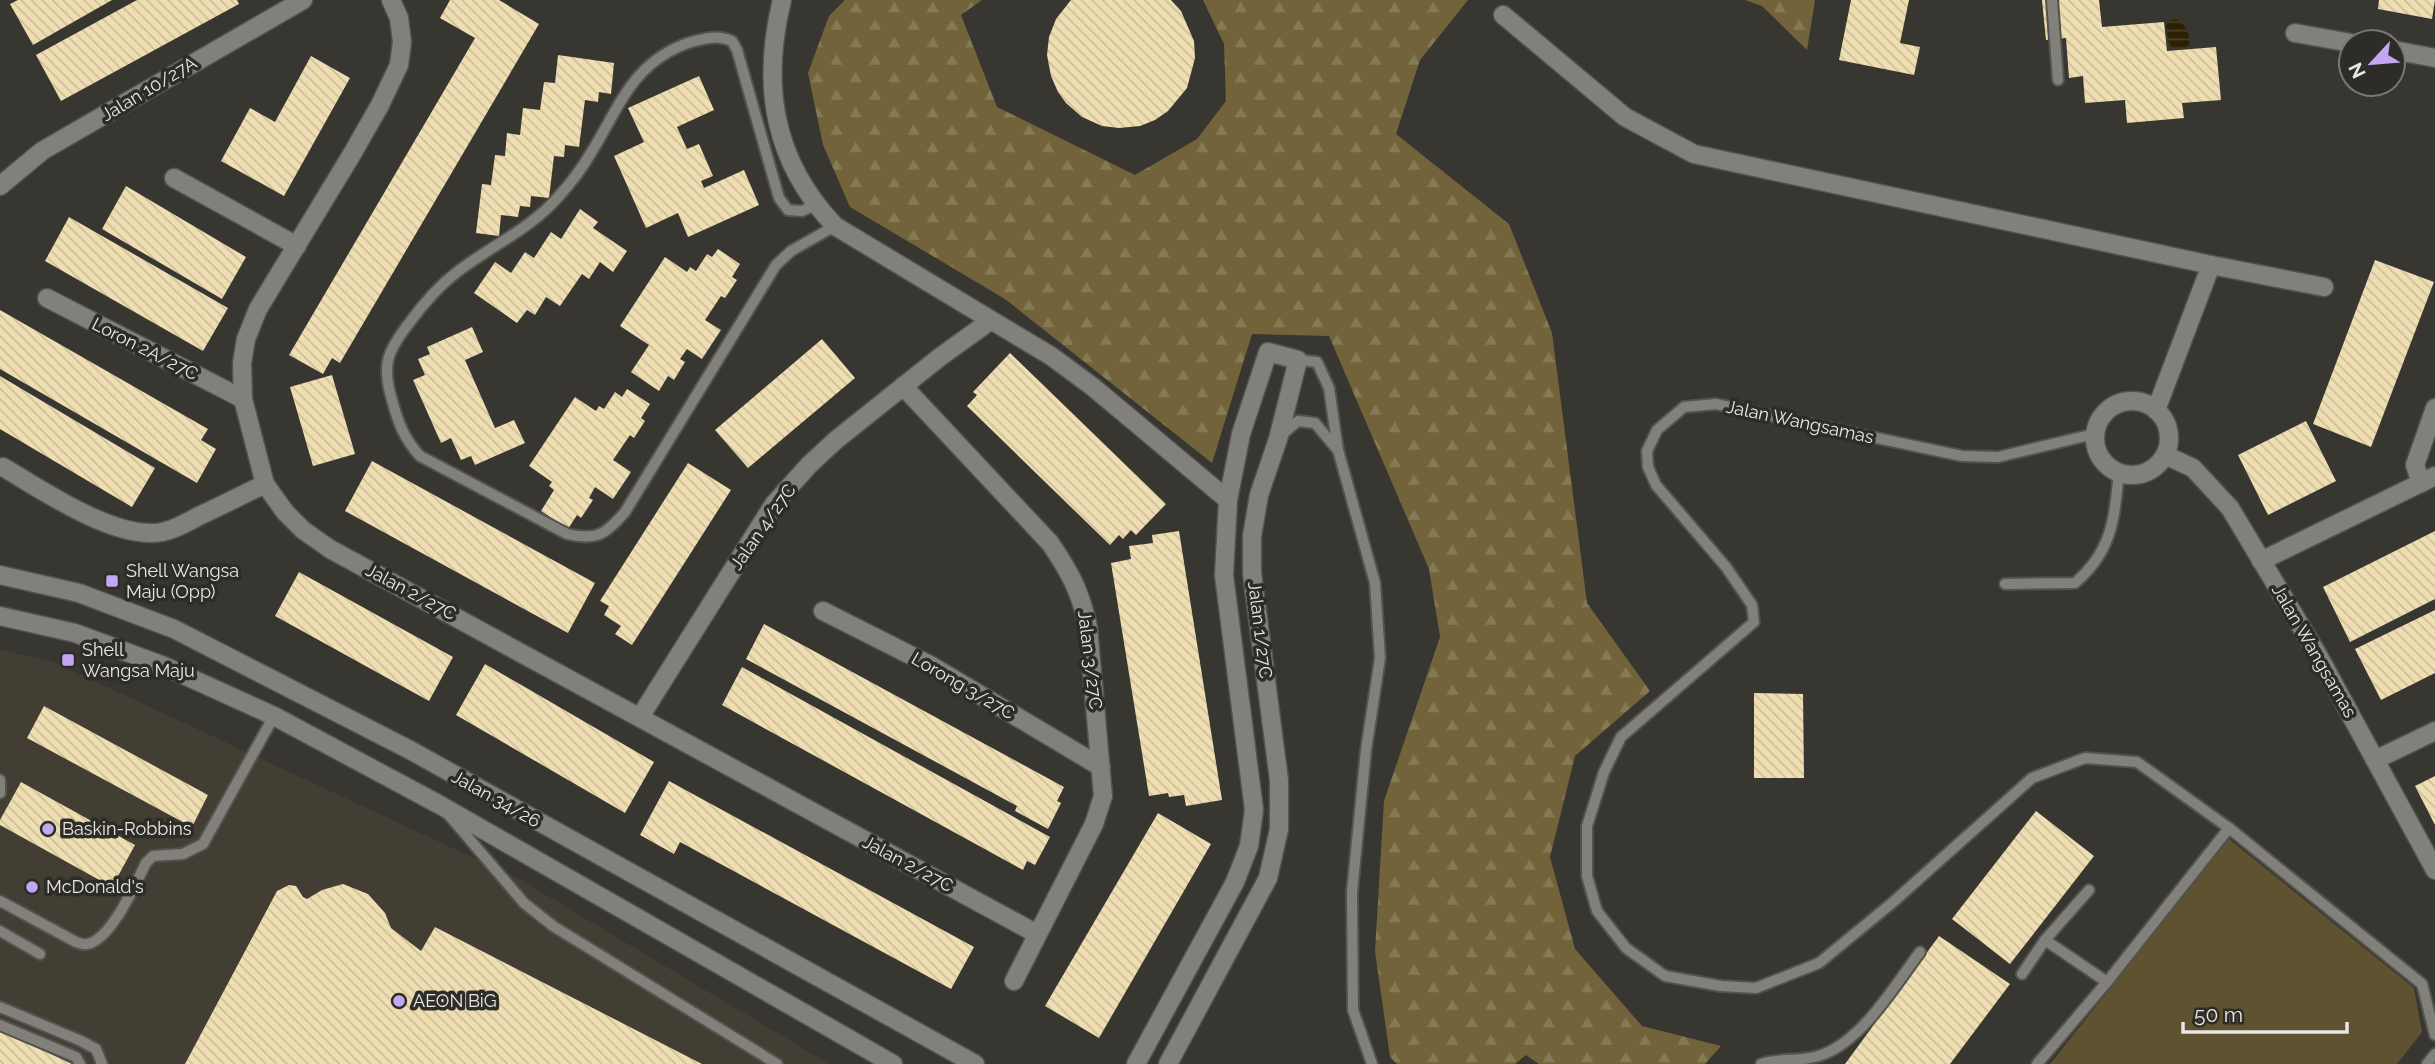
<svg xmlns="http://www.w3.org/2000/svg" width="2435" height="1064" viewBox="0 0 2435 1064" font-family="Raleway,sans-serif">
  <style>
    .built { fill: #433e33 }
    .forest { fill: url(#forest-firs) }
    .green { fill: #5e5231 }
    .water { fill: url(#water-rules) }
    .building { fill: url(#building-back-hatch) }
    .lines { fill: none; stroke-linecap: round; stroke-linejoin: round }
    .lane-casing { stroke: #53524e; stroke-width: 14 }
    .street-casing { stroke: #53524e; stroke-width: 21 }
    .secondary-casing { stroke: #53524e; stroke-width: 21 }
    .lane { stroke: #82807a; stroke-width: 10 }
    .street { stroke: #82807a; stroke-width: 18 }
    .secondary { stroke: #82807a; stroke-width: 18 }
    .poi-dot { fill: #c2a8f3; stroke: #2e2c27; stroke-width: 2.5 }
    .labels { text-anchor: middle; stroke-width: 7; stroke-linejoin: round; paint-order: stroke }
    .street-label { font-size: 18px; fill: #e8e7e4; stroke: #2e2c27 }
    .poi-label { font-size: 18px; fill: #e8e7e4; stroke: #2e2c27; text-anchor: start }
  </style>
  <defs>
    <pattern id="forest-firs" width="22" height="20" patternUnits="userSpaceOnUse" patternTransform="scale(1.75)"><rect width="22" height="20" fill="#72633a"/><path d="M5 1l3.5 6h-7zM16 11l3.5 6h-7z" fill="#867956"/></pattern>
    <pattern id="water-rules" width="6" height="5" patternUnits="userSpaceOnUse" patternTransform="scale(1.75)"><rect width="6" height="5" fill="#2b2002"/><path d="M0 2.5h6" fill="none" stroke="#4a4027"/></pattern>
    <pattern id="building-back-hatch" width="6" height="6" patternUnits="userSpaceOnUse" patternTransform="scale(1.75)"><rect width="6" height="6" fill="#efdeb1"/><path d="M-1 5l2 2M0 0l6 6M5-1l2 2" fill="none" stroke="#cdbf9b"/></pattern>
  </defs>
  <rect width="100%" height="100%" fill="#383631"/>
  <!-- built -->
  <polygon class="built" points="0,650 51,661 521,880 829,1064 0,1064"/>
  <!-- forest -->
  <g class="forest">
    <polygon points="845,0 982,0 961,15 997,107 1135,175 1197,139 1226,101 1224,44 1203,0 1468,0 1420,60 1396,134 1509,224 1552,333 1587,603 1650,691 1575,756 1550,857 1575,949 1642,1026 1721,1046 1705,1064 1539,1064 1526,1055 1515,1064 1397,1064 1390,1057 1375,951 1384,801 1440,637 1429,569 1329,336 1252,334 1212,463 1005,299 850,207 823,145 808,73 829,16"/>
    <polygon points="1745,0 1815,0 1807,50 1762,6"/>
  </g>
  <!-- green -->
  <polygon class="green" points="2229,839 2414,988 2422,1032 2397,1064 2050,1064"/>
  <!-- water -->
  <path class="water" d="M2177 19C2185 24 2191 36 2189 45L2182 49 2172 48 2168 40 2166 25 2171 20Z"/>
  <!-- building -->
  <g class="building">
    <polygon points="18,0 112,0 33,45 10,4"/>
    <polygon points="137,0 237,0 239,4 61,101 36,55"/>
    <polygon points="450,0 499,0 539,24 340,363 332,358 323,374 289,355 475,38 440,18"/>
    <polygon points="1071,0 1171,0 1181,11 1194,41 1195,58 1187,88 1168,111 1155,120 1140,126 1119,128 1102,126 1082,117 1066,103 1058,92 1051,76 1047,55 1049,37 1056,19"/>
    <polygon points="1851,0 1909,0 1900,43 1920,47 1914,75 1839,60"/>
    <polygon points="2042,0 2099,0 2102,27 2164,22 2167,51 2216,47 2221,100 2182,103 2184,118 2127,123 2125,100 2085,103 2083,76 2069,78 2066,38 2046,40"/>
    <polygon points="2379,0 2435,0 2432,19 2378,9"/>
    <polygon points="558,55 614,63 611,94 599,92 598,102 585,100 579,147 565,145 564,157 554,156 549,198 531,196 530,207 520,206 518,217 501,215 499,236 476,233 482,184 491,185 495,155 505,156 507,133 520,135 523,108 540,110 544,82 555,83"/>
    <polygon points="311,56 350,78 284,196 221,161 250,108 275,122"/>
    <polygon points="699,76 714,110 677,127 687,149 699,144 713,176 701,181 704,188 744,170 759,205 688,237 678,213 646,228 614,156 644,142 628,108"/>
    <polygon points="126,186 246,257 222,299 102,229"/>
    <polygon points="580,209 598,222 593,228 627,251 613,272 600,262 589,279 582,274 560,306 546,297 535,315 527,310 517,323 474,293 495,262 511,273 525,252 534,258 551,232 561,239"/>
    <polygon points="69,217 228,308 203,351 45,261"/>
    <polygon points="718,249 740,264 732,277 737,280 725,298 721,296 705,320 721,330 702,359 687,349 680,359 685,362 674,380 668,376 659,391 631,372 649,345 620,326 665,257 687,272 690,267 696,271 707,254 712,257"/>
    <polygon points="2375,260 2434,282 2371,447 2313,424"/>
    <polygon points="0,310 208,429 201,440 216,449 197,483 0,369"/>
    <polygon points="472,327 483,352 465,360 495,428 514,420 525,443 475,465 471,456 461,460 451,438 441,443 413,380 425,375 418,359 430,354 427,347"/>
    <polygon points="822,339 855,378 748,468 715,430"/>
    <polygon points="1010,353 1166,504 1136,535 1131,530 1123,539 1119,535 1110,545 967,406 977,395 973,392"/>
    <polygon points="332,375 355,454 313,466 290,387"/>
    <polygon points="0,376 155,468 132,507 0,429"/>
    <polygon points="627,389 650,404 641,418 645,421 634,438 630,435 613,460 631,472 613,499 595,487 589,498 593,500 581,518 577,515 568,529 541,511 554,490 549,486 552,482 529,466 575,397 596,411 599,406 604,409 615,392 622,397"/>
    <polygon points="2306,421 2336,481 2268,515 2238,455"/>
    <polygon points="372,461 595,583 568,633 345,511"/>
    <polygon points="688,463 731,490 632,645 615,634 621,626 604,615 609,606 600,601"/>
    <polygon points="1179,531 1222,800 1186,806 1184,795 1169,797 1168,793 1149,796 1111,563 1131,559 1129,546 1153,543 1152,535"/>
    <polygon points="2435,531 2435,599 2350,642 2323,587"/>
    <polygon points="299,572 453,657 429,701 275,616"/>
    <polygon points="2435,610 2435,673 2381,700 2355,649"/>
    <polygon points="764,624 1064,787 1057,801 1061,803 1048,829 1015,811 1017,806 746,659"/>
    <polygon points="485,664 654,762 625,813 456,715"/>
    <polygon points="742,667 1050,837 1035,865 1027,861 1023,870 722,705"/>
    <polygon points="1754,693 1803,694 1804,778 1754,778"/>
    <polygon points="44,706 208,795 192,827 27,738"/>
    <polygon points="2435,776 2435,825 2415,786"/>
    <polygon points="669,781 974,947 951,989 680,842 674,854 640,835"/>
    <polygon points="21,782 135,845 112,887 0,825 0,820"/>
    <polygon points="2036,811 2094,856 2010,964 1952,919"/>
    <polygon points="1158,813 1211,844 1099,1038 1045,1006"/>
    <polygon points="343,884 368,894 385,913 391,928 421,951 435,927 702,1064 185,1064 277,891 289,885 296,886 303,897 307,899 322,890"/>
    <polygon points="1939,936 2010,984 1950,1064 1845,1064"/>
    <polygon points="0,1030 72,1064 0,1064"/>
  </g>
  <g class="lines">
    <defs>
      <g id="lane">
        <polyline points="2052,0 2058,80"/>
        <path d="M815 205 802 211 788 210 779 198 737 50 732 41C718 35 706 38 691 42 633 61 620 106 591 153 582 168 571 183 559 196 532 228 491 246 457 272 439 286 423 304 410 322 388 350 381 364 392 400 398 422 404 439 420 456L567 534C597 541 606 534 625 512L776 265 791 251 835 226"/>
        <polyline points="1298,360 1317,362 1329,388 1338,450 1375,583 1380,658 1366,750 1352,892 1353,1010 1372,1064"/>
        <polyline points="2094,434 1998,457 1962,456 1716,404 1684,407 1657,430 1647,451 1648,467 1656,485 1726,567 1752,605 1754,622 1621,737 1604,772 1587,826 1587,876 1597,911 1626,948 1665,976 1721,986 1756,988 1819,963 1892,903 2032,778 2085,758 2137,762 2229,828"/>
        <polyline points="1279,437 1298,421 1315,423 1336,448"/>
        <path d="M2005 584 2075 583C2113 550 2114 519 2119 472"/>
        <polyline points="0,780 0,793"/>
        <polyline points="448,814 524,903 553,926 777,1064"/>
        <path d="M0 901 76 942C80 943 83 945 87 944 111 940 136 883 146 863L153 856 183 854 203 844 274 716"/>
        <polyline points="0,931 40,954"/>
        <polyline points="2045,940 2107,982"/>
        <polyline points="2022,974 2045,940 2089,890"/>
        <polyline points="0,1007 81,1041 96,1049 102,1064"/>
        <polyline points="0,1025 76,1057 80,1064"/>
        <path d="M1761 1064C1781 1057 1803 1063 1824 1054 1864 1038 1895 985 1920 952"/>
        <polyline points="2037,1064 2107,982 2229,828 2422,984 2435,1035"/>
        <polyline points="2427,1064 2435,1054"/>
      </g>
      <g id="street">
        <polyline points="391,0 399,18 402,42 399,65 380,105 352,154 258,309 246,339 242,363 243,399 265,484 285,512 303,530 330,549 1037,934"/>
        <path d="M782 0C761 85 773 161 835 226L1051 356 1093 387 1228 500"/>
        <polyline points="1503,15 1625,117 1694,154 2211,265 2324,287"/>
        <polyline points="2295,33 2351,43"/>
        <polyline points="2393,50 2435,58"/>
        <polyline points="174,178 297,246"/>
        <polyline points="0,186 42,151 303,0"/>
        <polyline points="47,298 243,399"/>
        <path d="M903 386 1050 543C1070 572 1081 593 1088 627L1103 796 1094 824 1014 981"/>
        <circle cx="2132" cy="438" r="37"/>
        <polyline points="2156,410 2211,265"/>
        <polyline points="2165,455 2193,468 2230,508 2318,655 2435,870"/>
        <path d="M3 467C42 490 116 541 162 532 175 530 189 521 201 515 223 505 244 494 265 484"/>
        <polyline points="2421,483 2415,465 2435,408"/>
        <polyline points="2261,561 2435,476"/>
        <polyline points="823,611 930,665 1101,767"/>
        <polyline points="640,717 774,504 809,465 836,440 940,357 990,321"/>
        <polyline points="2375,760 2435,731"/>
        <polyline points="1136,1064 1235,882 1249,846 1254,810 1224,575 1228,500 1241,434 1268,352 1298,360 1278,439 1259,495 1252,536 1252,573 1279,780 1279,829 1268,878 1168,1064"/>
      </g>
      <g id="secondary">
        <polyline points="0,575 79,593 174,629 410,750 975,1064"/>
        <polyline points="0,616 75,633 164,666 274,716 440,805 893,1064"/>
      </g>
    </defs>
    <!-- lane casing -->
    <use href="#lane" class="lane-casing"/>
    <!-- street casing -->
    <use href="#street" class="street-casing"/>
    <!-- secondary casing -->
    <use href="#secondary" class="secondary-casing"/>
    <!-- lane -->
    <use href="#lane" class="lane"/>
    <!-- street -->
    <use href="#street" class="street"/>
    <!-- secondary -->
    <use href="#secondary" class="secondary"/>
  </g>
  <!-- markers -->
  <g class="poi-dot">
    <rect x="105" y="574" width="14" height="14" rx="3.5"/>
    <rect x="61" y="653" width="14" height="14" rx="3.5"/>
    <circle cx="48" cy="829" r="7"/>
    <circle cx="32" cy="887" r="7"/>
    <circle cx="399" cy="1001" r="7"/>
  </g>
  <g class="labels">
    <!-- street labels -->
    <g class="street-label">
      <text transform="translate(149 89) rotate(-31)" y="6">Jalan 10/27A</text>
      <text transform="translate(145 349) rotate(27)" y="6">Loron 2A/27C</text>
      <text transform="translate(1800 422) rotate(12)" y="6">Jalan Wangsamas</text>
      <text transform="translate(763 527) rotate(-55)" y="6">Jalan 4/27C</text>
      <text transform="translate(411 592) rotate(28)" y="6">Jalan 2/27C</text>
      <text transform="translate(1260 630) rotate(83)" y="6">Jalan 1/27C</text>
      <text transform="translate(2314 651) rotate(60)" y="6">Jalan Wangsamas</text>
      <text transform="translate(1090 660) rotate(83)" y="6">Jalan 3/27C</text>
      <text transform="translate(963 686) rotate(30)" y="6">Lorong 3/27C</text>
      <text transform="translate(496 799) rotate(29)" y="6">Jalan 34/26</text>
      <text transform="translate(908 864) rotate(28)" y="6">Jalan 2/27C</text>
    </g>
    <!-- poi labels -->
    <g class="poi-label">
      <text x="126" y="577">Shell Wangsa<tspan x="126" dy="21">Maju (Opp)</tspan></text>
      <text x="82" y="656">Shell<tspan x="82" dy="21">Wangsa Maju</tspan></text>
      <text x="62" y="835">Baskin-Robbins</text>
      <text x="46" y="893">McDonald's</text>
      <text x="413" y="1007">AEON BiG</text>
    </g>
  </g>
  <!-- north arrow -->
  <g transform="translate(2372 63) rotate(244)"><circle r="33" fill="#2e2c27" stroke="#787773" stroke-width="2"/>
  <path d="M0-5L12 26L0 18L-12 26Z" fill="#c2a8f3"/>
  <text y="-10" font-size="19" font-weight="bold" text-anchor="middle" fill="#e8e7e4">N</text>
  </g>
  <!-- scale -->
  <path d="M2183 1022v10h164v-10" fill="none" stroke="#e8e7e4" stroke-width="3.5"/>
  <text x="2194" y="1022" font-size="21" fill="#e8e7e4" stroke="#2e2c27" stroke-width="5" paint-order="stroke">50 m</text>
</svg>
